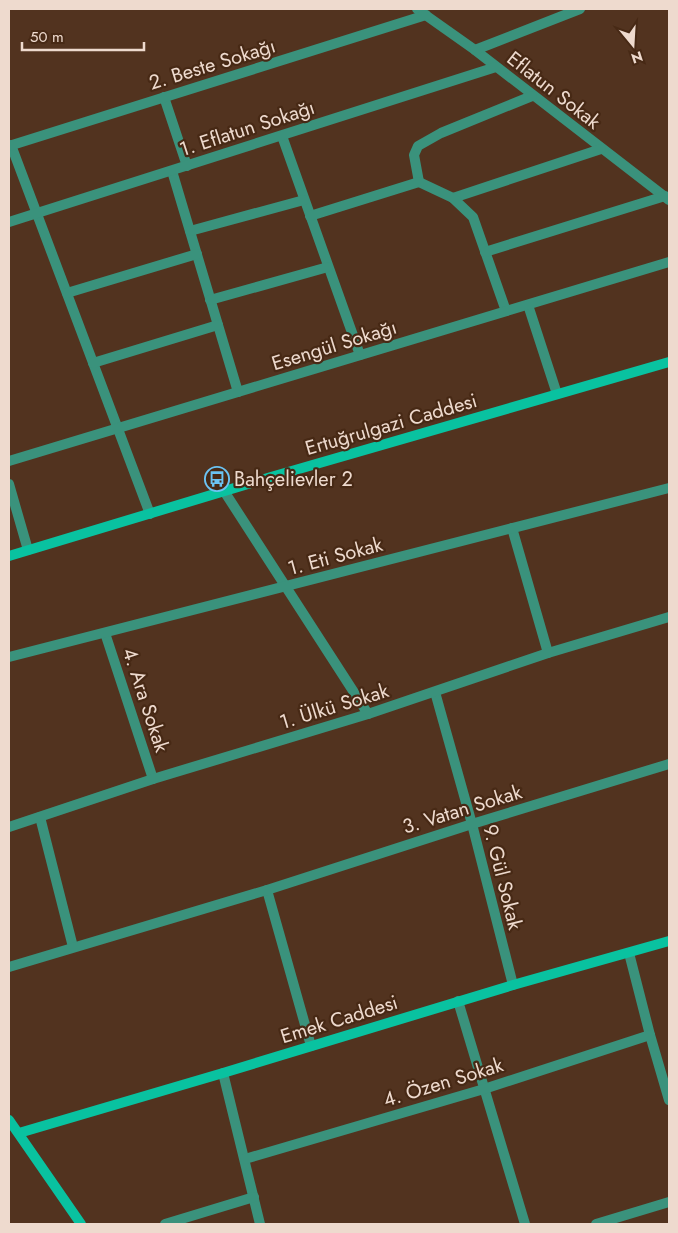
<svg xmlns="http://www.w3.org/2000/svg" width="678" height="1233" viewBox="0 0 678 1233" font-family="Jost,sans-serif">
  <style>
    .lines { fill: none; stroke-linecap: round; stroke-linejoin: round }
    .street { stroke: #3a927c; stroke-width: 10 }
    .secondary { stroke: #09c2a0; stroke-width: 10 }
    .labels { text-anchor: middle; stroke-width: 4.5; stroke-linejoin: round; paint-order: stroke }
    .street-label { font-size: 20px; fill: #eedace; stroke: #472915 }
    .poi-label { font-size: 20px; fill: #eedace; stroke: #472915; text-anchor: start }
  </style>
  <rect width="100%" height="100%" fill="#52331f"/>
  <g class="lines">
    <!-- street -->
    <g class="street">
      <polyline points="417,9 475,50 669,200"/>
      <polyline points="475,50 580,9"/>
      <polyline points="164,97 187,166"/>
      <polyline points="282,136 360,355"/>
      <polyline points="11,145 150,514"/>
      <polyline points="9,146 426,15"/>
      <polyline points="172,171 238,392"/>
      <polyline points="419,182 414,155 418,146 441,133 532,96"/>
      <polyline points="453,198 601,149"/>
      <polyline points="310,216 419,182 453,198 473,217 506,311"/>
      <polyline points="9,222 496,67"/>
      <polyline points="190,231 304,200"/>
      <polyline points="485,252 665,196"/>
      <polyline points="67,293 197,254"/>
      <polyline points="210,300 328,267"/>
      <polyline points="528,305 557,394"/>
      <polyline points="93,363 218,325"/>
      <polyline points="9,461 669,262"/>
      <polyline points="9,484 28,550"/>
      <polyline points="224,491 368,714"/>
      <polyline points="512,528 548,653"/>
      <polyline points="105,633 153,779"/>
      <polyline points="9,657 669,488"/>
      <polyline points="435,692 472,824 513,985"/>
      <polyline points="40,817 73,947"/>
      <polyline points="9,827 153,779 368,714 548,653 669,617"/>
      <polyline points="267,890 311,1046"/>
      <polyline points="629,953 650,1035 669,1100"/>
      <polyline points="9,967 267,890 472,824 669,764"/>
      <polyline points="458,1001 525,1224"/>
      <polyline points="223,1073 260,1224"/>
      <polyline points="245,1159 484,1089 650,1035"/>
      <polyline points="165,1224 254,1197"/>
      <polyline points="596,1224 669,1202"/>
    </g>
    <!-- secondary -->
    <g class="secondary">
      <polyline points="9,556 271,477 669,362"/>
      <polyline points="9,1120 81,1224"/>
      <polyline points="19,1133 223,1073 513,985 669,941"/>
    </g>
  </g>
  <!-- icons -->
  <defs>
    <symbol id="bus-ring" viewBox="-11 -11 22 22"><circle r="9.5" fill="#472915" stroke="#6bc3f2" stroke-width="1.5"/><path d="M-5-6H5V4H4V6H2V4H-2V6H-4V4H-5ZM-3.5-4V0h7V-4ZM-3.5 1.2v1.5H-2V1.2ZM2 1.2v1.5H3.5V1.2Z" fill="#6bc3f2"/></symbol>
  </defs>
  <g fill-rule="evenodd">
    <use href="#bus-ring" x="203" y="465" width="28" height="28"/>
  </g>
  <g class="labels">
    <!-- street labels -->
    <g class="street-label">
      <text transform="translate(212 64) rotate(-17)" y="7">2. Beste Sokağı</text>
      <text transform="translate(554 90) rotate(38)" y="7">Eflatun Sokak</text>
      <text transform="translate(247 128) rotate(-18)" y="7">1. Eflatun Sokağı</text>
      <text transform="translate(334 345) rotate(-17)" y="7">Esengül Sokağı</text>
      <text transform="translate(391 424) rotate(-16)" y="7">Ertuğrulgazi Caddesi</text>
      <text transform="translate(335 556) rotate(-15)" y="7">1. Eti Sokak</text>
      <text transform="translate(146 700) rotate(72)" y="7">4. Ara Sokak</text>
      <text transform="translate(334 706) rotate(-17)" y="7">1. Ülkü Sokak</text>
      <text transform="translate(462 809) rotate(-17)" y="7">3. Vatan Sokak</text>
      <text transform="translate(503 877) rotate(76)" y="7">9. Gül Sokak</text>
      <text transform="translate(339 1019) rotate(-17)" y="7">Emek Caddesi</text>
      <text transform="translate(443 1082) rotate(-17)" y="7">4. Özen Sokak</text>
    </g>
    <!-- poi labels -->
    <g class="poi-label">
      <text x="234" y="486">Bahçelievler 2</text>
    </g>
  </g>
  <!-- border -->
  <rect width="678" height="1233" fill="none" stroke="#eedace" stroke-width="20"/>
  <!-- north arrow -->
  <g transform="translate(633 45) rotate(162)" stroke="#472915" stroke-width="4" paint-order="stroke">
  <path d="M0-4L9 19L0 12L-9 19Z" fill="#eedace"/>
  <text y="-8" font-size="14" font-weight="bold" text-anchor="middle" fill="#eedace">N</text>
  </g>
  <!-- scale -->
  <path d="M22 42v8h122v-8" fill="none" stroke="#eedace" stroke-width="2.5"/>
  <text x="30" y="42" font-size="15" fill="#eedace" stroke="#472915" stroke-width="4" paint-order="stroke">50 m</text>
</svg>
